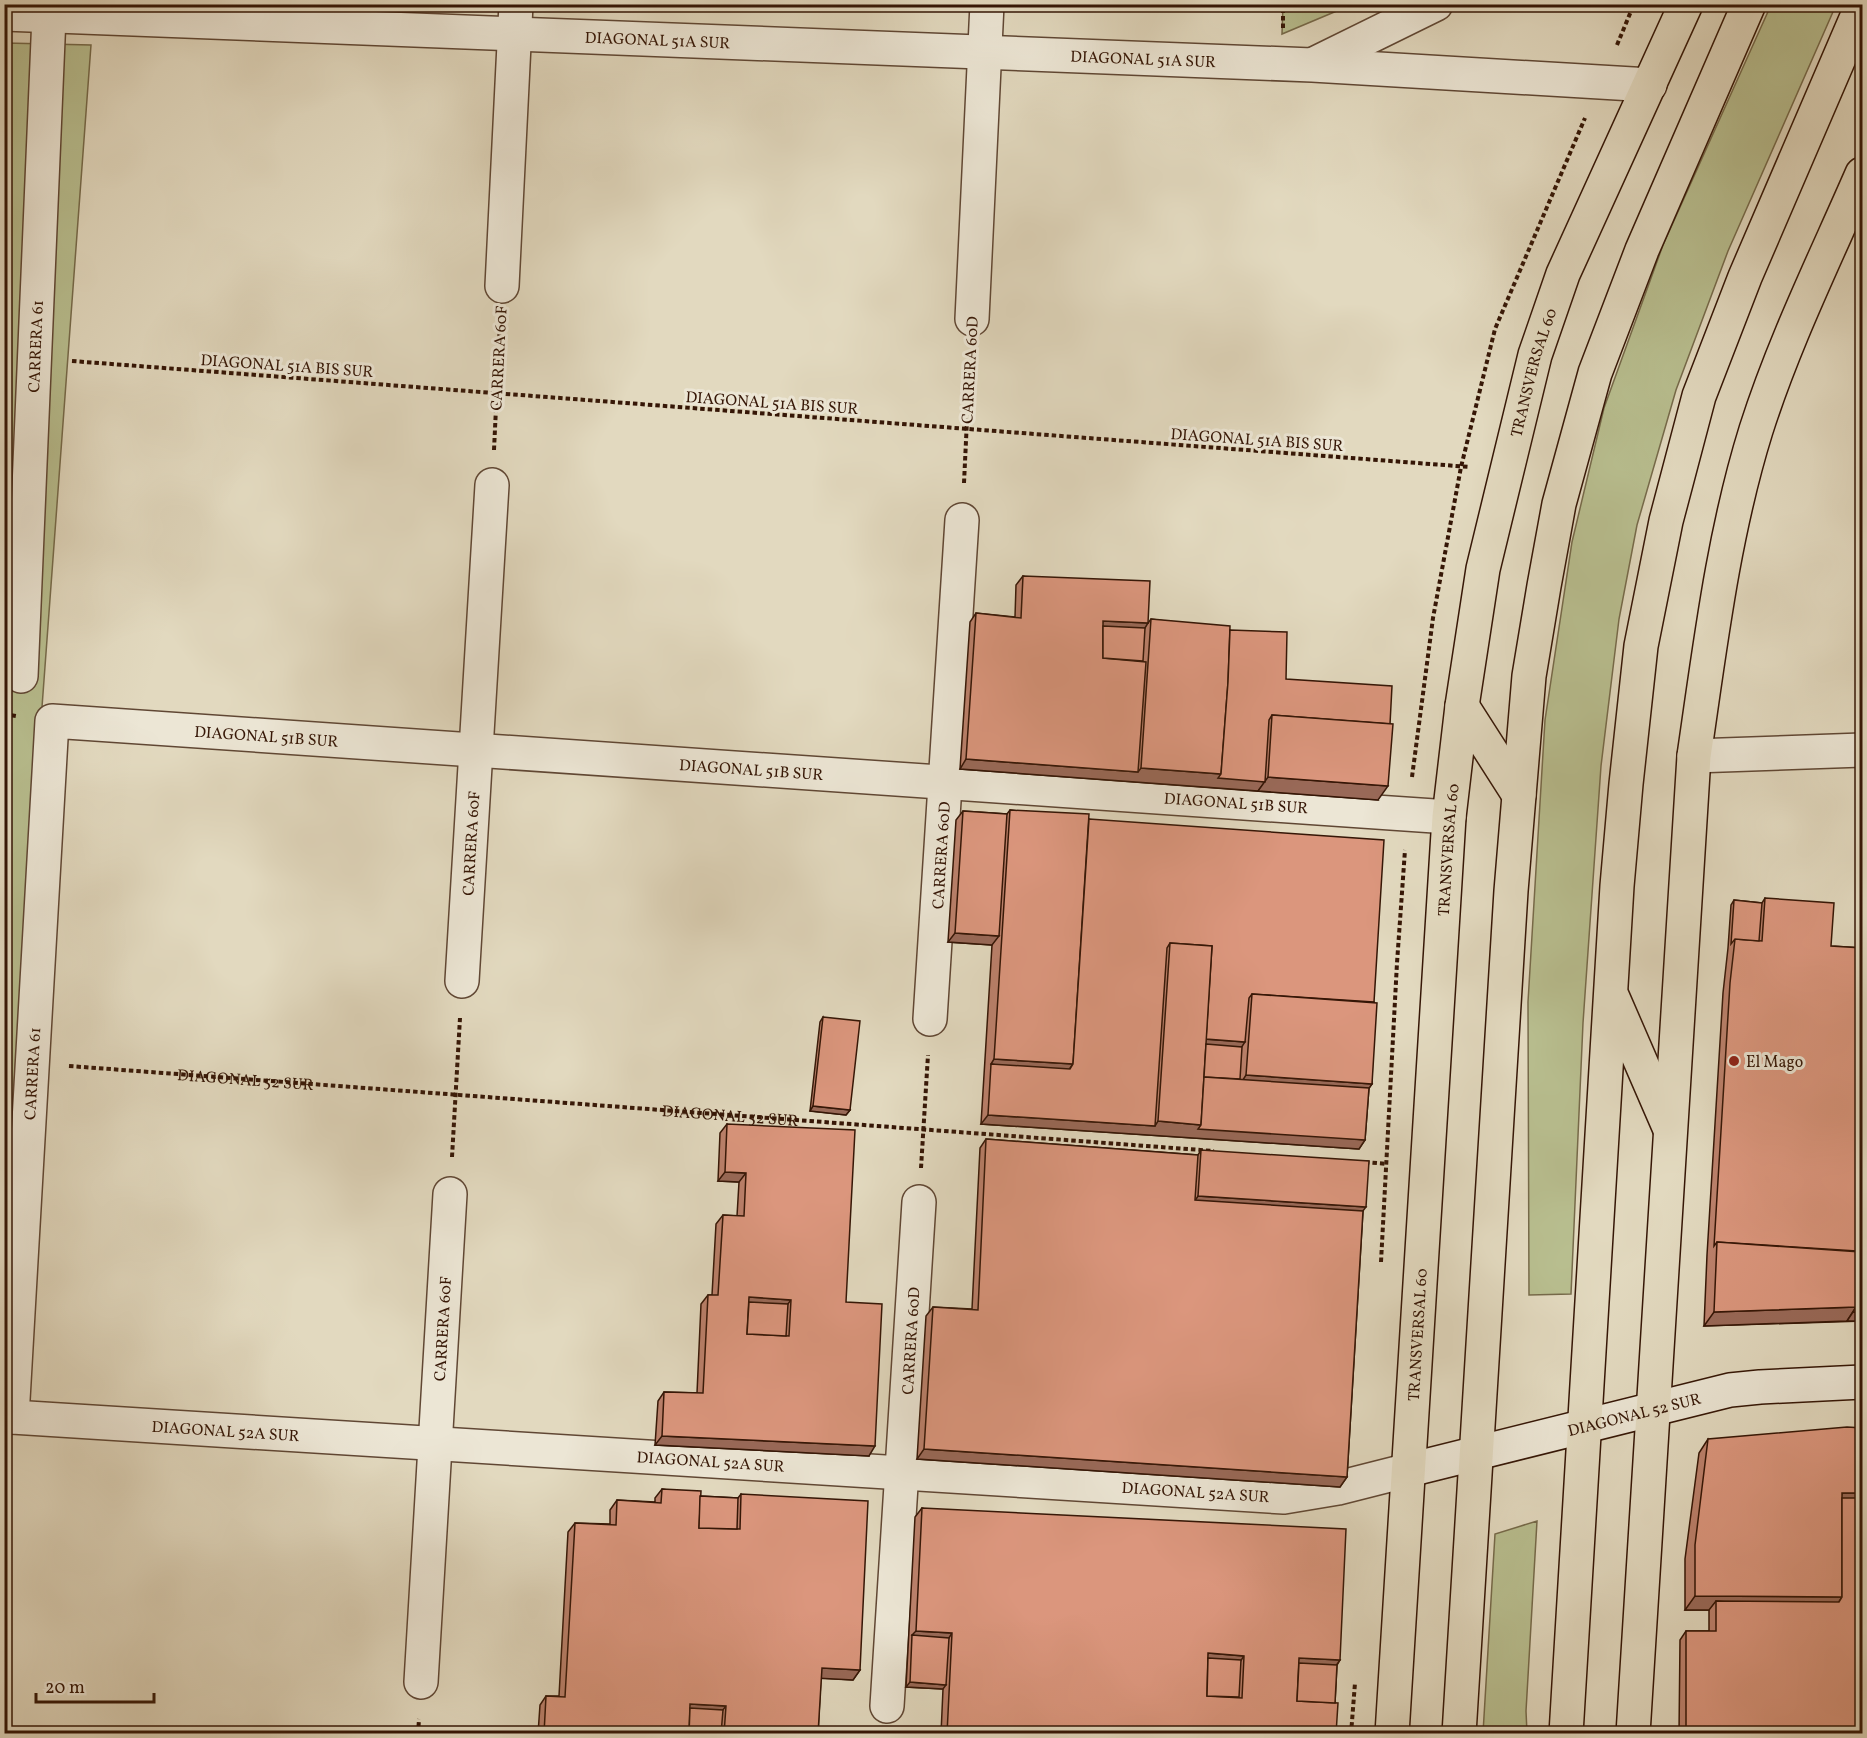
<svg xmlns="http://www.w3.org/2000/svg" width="1867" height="1738" viewBox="0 0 1867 1738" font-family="Vollkorn,serif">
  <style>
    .green { fill: #b8be8f; stroke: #766a4a; stroke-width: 1.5 }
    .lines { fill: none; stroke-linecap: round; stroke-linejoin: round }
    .street-casing { stroke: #604734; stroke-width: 36 }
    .secondary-casing { stroke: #351606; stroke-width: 36 }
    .highway-casing { stroke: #351606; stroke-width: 36 }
    .path { stroke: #351606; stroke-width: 4; stroke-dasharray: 4.5 3; stroke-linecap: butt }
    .street { stroke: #ece6d5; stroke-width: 33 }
    .secondary { stroke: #ece6d5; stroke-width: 33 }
    .highway { stroke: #e2d9bf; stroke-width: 33 }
    .wall { fill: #bc816c; stroke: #351606; stroke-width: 1.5 }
    .shaded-wall { fill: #996958; stroke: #351606; stroke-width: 1.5 }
    .building { fill: #db967d; stroke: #351606; stroke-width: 1.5; fill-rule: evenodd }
    .poi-dot { fill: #8f2418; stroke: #ece6d5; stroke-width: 2 }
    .labels { text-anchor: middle; stroke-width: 6; stroke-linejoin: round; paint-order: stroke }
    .street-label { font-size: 16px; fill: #351606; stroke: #ece6d5 }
    .poi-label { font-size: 16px; fill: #351606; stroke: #ece6d5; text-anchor: start }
  </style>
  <rect width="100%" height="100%" fill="#e2d9bf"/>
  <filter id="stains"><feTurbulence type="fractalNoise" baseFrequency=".00333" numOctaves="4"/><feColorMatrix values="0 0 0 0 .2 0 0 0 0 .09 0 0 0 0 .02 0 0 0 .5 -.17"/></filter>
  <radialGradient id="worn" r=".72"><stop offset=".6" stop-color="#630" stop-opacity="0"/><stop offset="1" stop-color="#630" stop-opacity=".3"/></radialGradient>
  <!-- green -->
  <g class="green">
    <polygon points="1283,5 1283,4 1351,5 1282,34"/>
    <polygon points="1771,5 1836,5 1728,251 1676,390 1637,525 1619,619 1601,766 1583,1023 1571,1294 1529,1295 1528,1002 1545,720 1572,542 1604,408 1663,245"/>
    <polygon points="5,43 91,45 5,1207"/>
    <polygon points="1537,1521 1526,1711 1527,1733 1483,1733 1495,1534"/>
  </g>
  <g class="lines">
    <defs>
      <g id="street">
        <path id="s2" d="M4 14 1312 65 1650 85"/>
        <polyline points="1314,64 1436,4"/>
        <polyline points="502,286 516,4"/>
        <polyline points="972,319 987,4"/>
        <path id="s3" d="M21 676 49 16"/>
        <polyline points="1694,756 1862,750"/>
        <path id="s4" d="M462 981 492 485"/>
        <path id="s5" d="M930 1019 962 520"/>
        <path id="s6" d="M12 1417 52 721 1449 817"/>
        <path id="s7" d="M12 1417 1284 1497 1338 1488 1409 1470"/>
        <path id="s8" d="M421 1682 450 1194"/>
        <path id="s9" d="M887 1706 919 1202"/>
      </g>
      <g id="secondary">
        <path id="s10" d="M1409 1470 1730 1390 1760 1387 1862 1382"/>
      </g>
      <g id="highway">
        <polyline points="1462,706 1519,795"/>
        <polyline points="1613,998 1669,1127"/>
        <path id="s11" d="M1392 1734 1449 817 1462 706 1483 569 1535 355 1563 274 1686 4"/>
        <polyline points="1459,1734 1511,891 1529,676 1544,586 1559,504 1595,373 1642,250 1749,4"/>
        <polyline points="1566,1734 1617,886 1626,784 1641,646 1666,521 1699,396 1745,277 1862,5"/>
        <path d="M1633 1734 1694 756C1710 647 1723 536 1756 430 1784 342 1825 259 1862 174"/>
      </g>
    </defs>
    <!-- street casing -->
    <use href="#street" class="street-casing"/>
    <!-- secondary casing -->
    <use href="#secondary" class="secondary-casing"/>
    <!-- highway casing -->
    <use href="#highway" class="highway-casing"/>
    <!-- path -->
    <g class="path">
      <polyline points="1283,28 1283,4"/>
      <polyline points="1617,45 1634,4"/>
      <polyline points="72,361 1470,467"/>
      <polyline points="494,450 500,323"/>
      <polyline points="964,483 970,356"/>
      <polyline points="4,714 16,716"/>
      <polyline points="1412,777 1433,618 1461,467 1495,329 1585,118"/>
      <path id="s1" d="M69 1066 1214 1151"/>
      <polyline points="452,1157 460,1018"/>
      <polyline points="1365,1162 1387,1164"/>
      <polyline points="921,1168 928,1055"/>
      <polyline points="1381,1262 1397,963 1405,850"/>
      <polyline points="418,1734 419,1719"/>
      <polyline points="1351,1734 1355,1683"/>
    </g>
    <!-- street -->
    <use href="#street" class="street"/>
    <!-- secondary -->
    <use href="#secondary" class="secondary"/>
    <!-- highway -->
    <use href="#highway" class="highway"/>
  </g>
  <!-- wall -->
  <g class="wall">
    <polygon points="1023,576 1148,623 1151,619 1230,630 1286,679 1378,800 960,769 970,622 976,613 1015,617 1016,585"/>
    <polygon points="1010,810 1089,819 1374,1002 1372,1084 1369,1088 1365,1140 1359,1149 981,1124 992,945 948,942 956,820 963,811 1007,814"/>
    <polygon points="1765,898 1831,946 1863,948 1863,1321 1704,1326 1707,1255 1723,993 1728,948 1731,905 1734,900 1762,903"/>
    <polygon points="823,1017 850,1110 846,1115 810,1111 820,1022"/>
    <polygon points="727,1124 846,1302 869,1456 655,1445 658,1401 664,1392 697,1393 701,1304 708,1295 712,1295 716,1224 723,1215 737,1216 739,1182 718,1181 720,1133"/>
    <polygon points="986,1139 1198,1155 1201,1150 1363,1211 1347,1477 1340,1487 917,1459 926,1316 933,1307 972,1309 980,1148"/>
    <polygon points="1708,1439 1863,1734 1679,1734 1680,1640 1686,1631 1709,1631 1709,1610 1685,1610 1685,1559 1699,1453"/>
    <polygon points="662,1489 700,1496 738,1498 741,1494 860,1670 853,1680 821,1678 818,1734 538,1734 540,1705 546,1696 559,1696 568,1532 575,1523 610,1524 610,1510 617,1500 655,1502 655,1498"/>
    <polygon points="922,1508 1340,1660 1337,1665 1335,1703 1336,1734 941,1734 943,1689 906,1687 915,1517"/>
  </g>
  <!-- shaded-wall -->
  <g class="shaded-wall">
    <polygon points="1103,621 1148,623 1142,633 1100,631"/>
    <polygon points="966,759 1138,772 1141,768 1221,774 1265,782 1258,791 960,769"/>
    <polygon points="1268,777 1388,786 1378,800 1258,791"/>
    <polygon points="955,933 999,936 992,945 948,942"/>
    <polygon points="1203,1039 1245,1042 1239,1051 1200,1049"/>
    <polygon points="994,1059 1073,1064 1063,1078 991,1064"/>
    <polygon points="1246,1075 1372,1084 1363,1097 1237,1089"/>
    <polygon points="813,1106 850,1110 846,1115 810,1111"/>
    <polygon points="988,1115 1155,1126 1158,1121 1201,1125 1365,1140 1359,1149 981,1124"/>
    <polygon points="725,1172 746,1173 739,1182 718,1181"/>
    <polygon points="1198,1196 1366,1207 1356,1220 1189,1210"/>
    <polygon points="749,1297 791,1300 784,1309 745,1307"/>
    <polygon points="1856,1307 1847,1321 1704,1326 1714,1312"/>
    <polygon points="1853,1312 1863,1312 1863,1321 1847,1321"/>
    <polygon points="662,1436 875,1446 869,1456 655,1445"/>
    <polygon points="924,1449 1347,1477 1340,1487 917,1459"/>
    <polygon points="1842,1493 1863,1493 1863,1507 1839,1507"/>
    <polygon points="1695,1596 1842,1597 1833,1611 1716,1601 1709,1610 1685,1610"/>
    <polygon points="916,1631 952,1633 946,1643 912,1635"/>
    <polygon points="1208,1653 1244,1656 1238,1665 1205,1663"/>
    <polygon points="1299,1658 1340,1660 1333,1670 1296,1667"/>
    <polygon points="822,1668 860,1670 853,1680 815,1678"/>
    <polygon points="910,1682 946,1685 943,1689 906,1687"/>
    <polygon points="690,1704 726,1706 719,1715 686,1713"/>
  </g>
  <!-- building -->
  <g class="building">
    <polygon points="1023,576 1150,581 1148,623 1103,621 1103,658 1146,662 1138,772 966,759 976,613 1021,618"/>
    <polygon points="1151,619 1230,626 1228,682 1221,774 1141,768"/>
    <polygon points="1103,626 1145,628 1143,661 1103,658"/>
    <polygon points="1230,630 1287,632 1286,679 1392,686 1390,724 1272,715 1269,720 1265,782 1218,778 1221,774 1228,682"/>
    <polygon points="1272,715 1393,724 1388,786 1268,777"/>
    <polygon points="1010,810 1089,814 1073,1064 994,1059"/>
    <polygon points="963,811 1007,814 999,936 955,933"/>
    <polygon points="1089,819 1384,840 1374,1002 1252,994 1249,998 1245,1042 1206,1039 1212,946 1170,943 1167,948 1155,1126 988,1115 991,1064 1070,1069 1073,1064"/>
    <polygon points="1765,898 1834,903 1831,946 1863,948 1863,1198 1861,1200 1857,1251 1717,1242 1714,1246 1730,983 1735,939 1762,941"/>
    <polygon points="1734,900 1762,903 1759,941 1735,939 1731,944"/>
    <polygon points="1170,943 1212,946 1201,1125 1158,1121"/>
    <polygon points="1252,994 1377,1003 1372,1084 1246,1075"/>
    <polygon points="823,1017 860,1021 850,1110 813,1106"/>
    <polygon points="1206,1044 1242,1047 1240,1079 1204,1077"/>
    <polygon points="1204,1077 1369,1088 1365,1140 1198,1129 1201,1125"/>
    <path d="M727 1124 855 1130 846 1302 882 1304 875 1446 662 1436 664 1392 703 1393 708 1295H718L723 1215 744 1216 746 1173 725 1172ZM749 1297 791 1300 789 1336 747 1334Z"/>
    <polygon points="986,1139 1198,1155 1195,1200 1363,1211 1347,1477 924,1449 933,1307 978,1310"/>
    <polygon points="1201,1150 1369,1161 1366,1207 1198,1196"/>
    <polygon points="1863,1212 1863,1252 1860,1252 1856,1307 1714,1312 1717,1242 1860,1252"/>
    <polygon points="1859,1256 1863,1256 1863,1312 1853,1312 1856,1307"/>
    <polygon points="749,1302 788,1304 786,1336 747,1334"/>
    <polygon points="1847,1427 1863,1428 1863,1493 1842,1493 1842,1597 1695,1596 1695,1545 1708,1439"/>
    <polygon points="662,1489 701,1491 699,1528 740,1529 741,1494 868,1501 860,1670 822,1668 818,1734 724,1734 726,1706 690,1704 689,1734 544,1734 546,1696 565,1697 575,1523 616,1525 617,1500 661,1503"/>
    <polygon points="700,1496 738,1498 737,1529 699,1528"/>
    <polygon points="1842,1498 1863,1498 1863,1734 1686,1734 1686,1631 1716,1631 1716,1601 1839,1602 1842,1597"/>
    <path d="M922 1508 1346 1529 1340 1660 1299 1658 1297 1701 1338 1703 1336 1734H947L952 1633 916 1631ZM1208 1653 1244 1656 1242 1698 1207 1696Z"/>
    <polygon points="912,1635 949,1638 946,1685 910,1682"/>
    <polygon points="1208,1658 1241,1660 1239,1697 1207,1696"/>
    <polygon points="1299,1663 1337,1665 1335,1703 1297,1701"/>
    <polygon points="690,1708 723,1710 721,1734 689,1734"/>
    <polygon points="476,1732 498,1734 476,1734"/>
  </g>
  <!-- markers -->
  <circle class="poi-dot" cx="1734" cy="1061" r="6"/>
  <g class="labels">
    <!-- street labels -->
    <g class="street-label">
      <text dy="6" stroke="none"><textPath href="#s2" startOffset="654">DIAGONAL 51A SUR</textPath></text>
      <text dy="6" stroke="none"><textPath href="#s2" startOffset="1140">DIAGONAL 51A SUR</textPath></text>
      <text dy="6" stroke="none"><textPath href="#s3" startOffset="330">CARRERA 61</textPath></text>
      <text transform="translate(498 358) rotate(-87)" y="6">CARRERA 60F</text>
      <text transform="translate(287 365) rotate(4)" y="6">DIAGONAL 51A BIS SUR</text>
      <text transform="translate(969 370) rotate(-87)" y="6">CARRERA 60D</text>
      <text dy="6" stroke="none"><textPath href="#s11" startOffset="1372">TRANSVERSAL 60</textPath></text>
      <text transform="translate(772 402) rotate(4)" y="6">DIAGONAL 51A BIS SUR</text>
      <text transform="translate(1257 439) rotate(4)" y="6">DIAGONAL 51A BIS SUR</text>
      <text dy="6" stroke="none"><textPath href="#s6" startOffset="912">DIAGONAL 51B SUR</textPath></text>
      <text dy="6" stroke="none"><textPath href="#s6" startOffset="1398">DIAGONAL 51B SUR</textPath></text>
      <text dy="6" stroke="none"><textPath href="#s6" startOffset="1884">DIAGONAL 51B SUR</textPath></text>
      <text dy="6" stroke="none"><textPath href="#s4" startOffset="138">CARRERA 60F</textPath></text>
      <text dy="6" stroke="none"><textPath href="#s11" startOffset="886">TRANSVERSAL 60</textPath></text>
      <text dy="6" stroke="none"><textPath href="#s5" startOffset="164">CARRERA 60D</textPath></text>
      <text dy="6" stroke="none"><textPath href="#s6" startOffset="344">CARRERA 61</textPath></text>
      <text dy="6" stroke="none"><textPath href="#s1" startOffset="177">DIAGONAL 52 SUR</textPath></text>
      <text dy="6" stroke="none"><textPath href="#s1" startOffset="663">DIAGONAL 52 SUR</textPath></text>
      <text dy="6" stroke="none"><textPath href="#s8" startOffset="354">CARRERA 60F</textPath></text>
      <text dy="6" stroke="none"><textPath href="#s11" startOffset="400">TRANSVERSAL 60</textPath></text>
      <text dy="6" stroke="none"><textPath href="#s9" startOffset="366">CARRERA 60D</textPath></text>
      <text dy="6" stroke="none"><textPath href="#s10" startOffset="232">DIAGONAL 52 SUR</textPath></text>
      <text dy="6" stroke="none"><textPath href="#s7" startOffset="214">DIAGONAL 52A SUR</textPath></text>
      <text dy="6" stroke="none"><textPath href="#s7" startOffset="700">DIAGONAL 52A SUR</textPath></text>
      <text dy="6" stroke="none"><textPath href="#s7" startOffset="1186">DIAGONAL 52A SUR</textPath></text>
    </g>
    <!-- poi labels -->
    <g class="poi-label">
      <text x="1746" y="1067">El Mago</text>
    </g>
  </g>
  <!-- margin -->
  <rect width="1867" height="1738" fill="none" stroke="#e2d9bf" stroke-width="24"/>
  <rect x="6" y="6" width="1855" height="1726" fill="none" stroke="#351606" stroke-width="3"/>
  <rect x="12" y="12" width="1843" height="1714" fill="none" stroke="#351606" stroke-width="1.5"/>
  <!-- scale -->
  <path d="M36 1693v9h118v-9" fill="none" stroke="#351606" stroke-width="3"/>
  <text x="45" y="1693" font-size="18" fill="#351606" stroke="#ece6d5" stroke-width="4.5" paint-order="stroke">20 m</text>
  <rect width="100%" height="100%" filter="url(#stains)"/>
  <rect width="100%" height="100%" fill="url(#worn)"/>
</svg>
